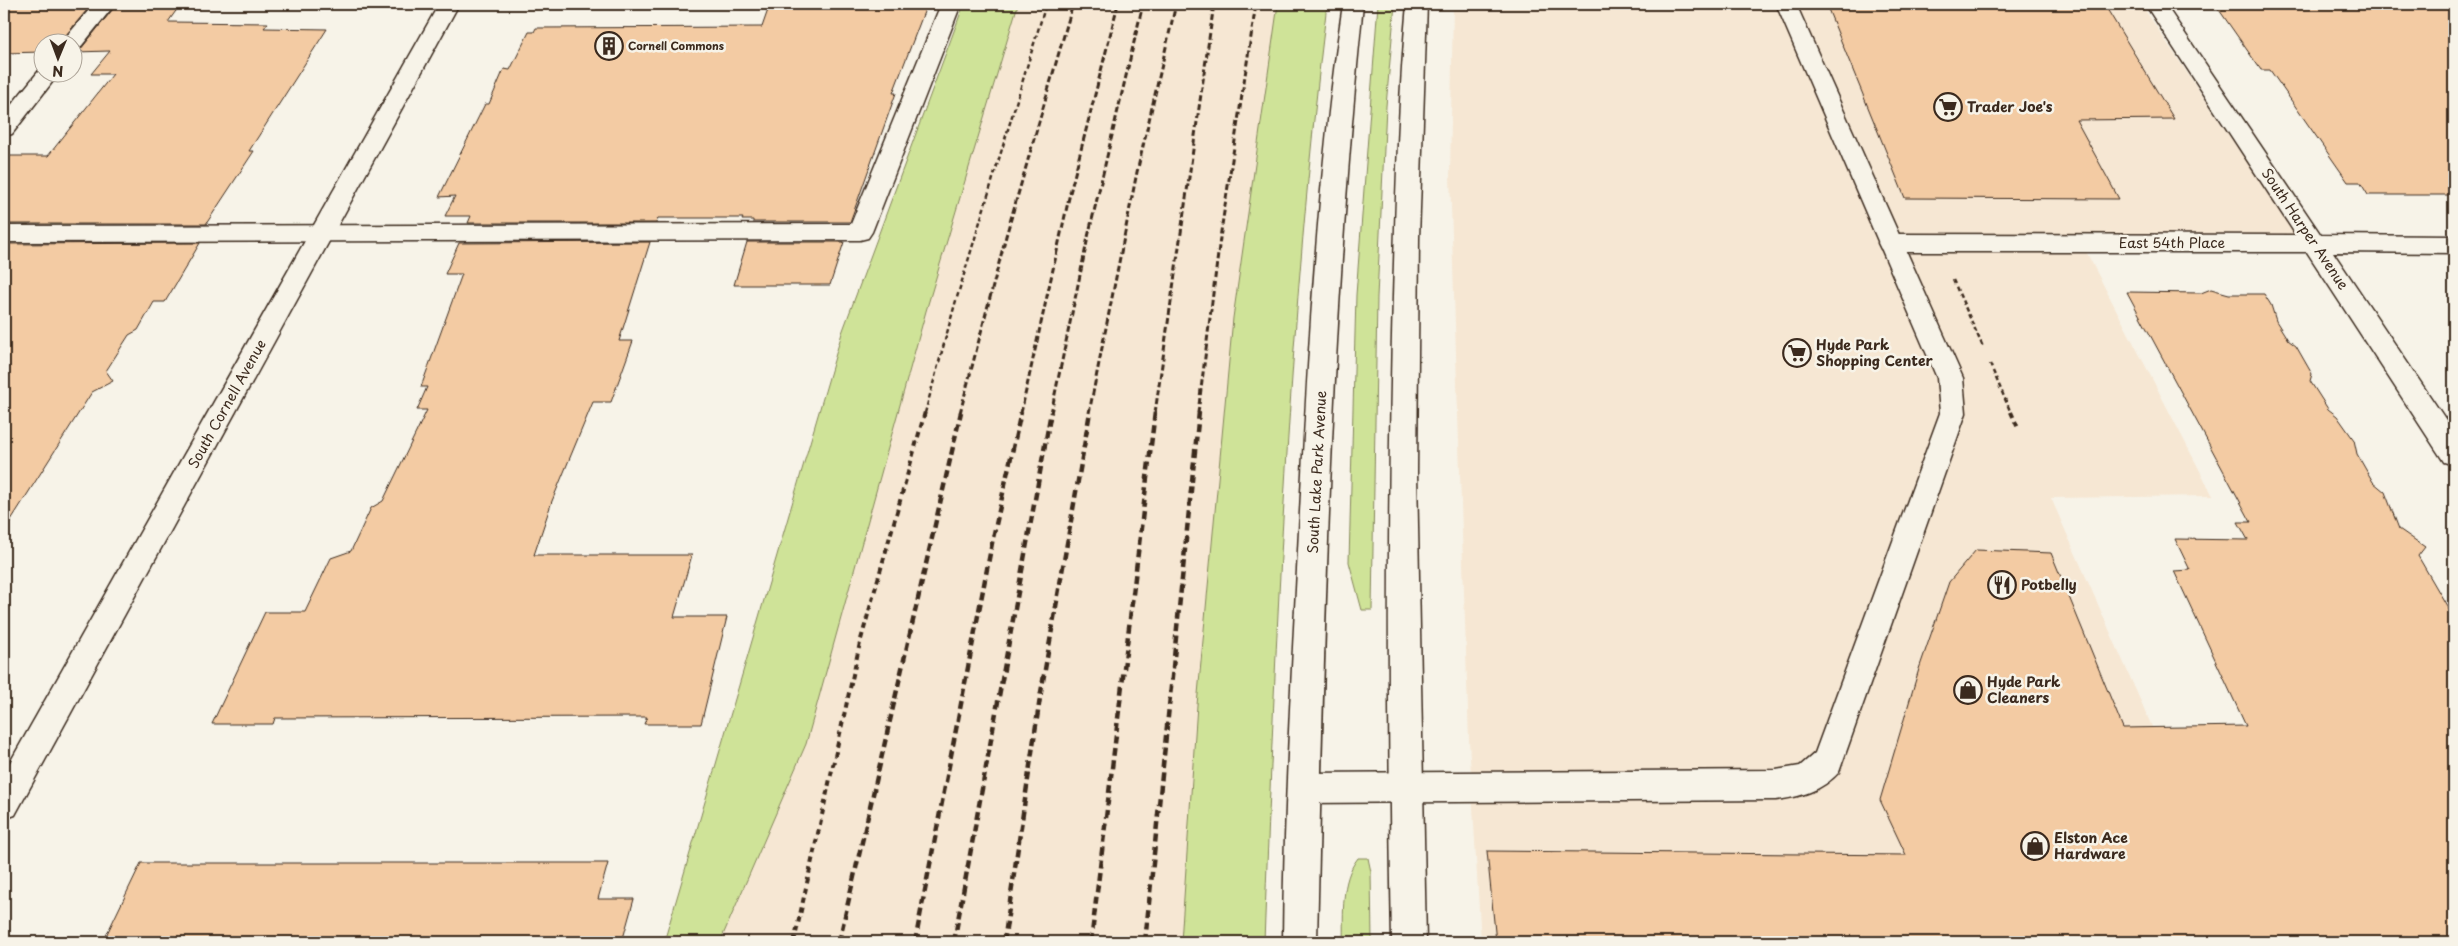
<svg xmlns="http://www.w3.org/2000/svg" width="2458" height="946" viewBox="0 0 2458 946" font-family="'Playpen Sans',sans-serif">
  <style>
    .built { fill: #f6e7d3 }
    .green { fill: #cfe398; stroke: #85865b }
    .building { fill: #f3cba3; stroke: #3b2a1e }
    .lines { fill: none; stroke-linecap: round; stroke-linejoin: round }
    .service-casing { stroke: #3b2a1e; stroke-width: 3 }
    .minor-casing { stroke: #3b2a1e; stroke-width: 3 }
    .secondary-casing { stroke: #3b2a1e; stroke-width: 3 }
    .path-far1 { stroke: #3b2a1e; stroke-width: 2.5; stroke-dasharray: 4.5 3; stroke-linecap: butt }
    .path { stroke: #3b2a1e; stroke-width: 4; stroke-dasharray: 5.5 4.5; stroke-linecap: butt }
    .service { fill: #f7f3e8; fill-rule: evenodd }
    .minor { fill: #f7f3e8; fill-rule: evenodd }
    .secondary { fill: #f7f3e8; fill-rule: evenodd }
    .rail-far1 { stroke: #3b2a1e; stroke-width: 3; stroke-dasharray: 6 3; stroke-linecap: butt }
    .rail { stroke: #3b2a1e; stroke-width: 4.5; stroke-dasharray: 8 4.5; stroke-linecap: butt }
    .labels { text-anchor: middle; stroke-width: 5; stroke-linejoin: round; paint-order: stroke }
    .far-poi-label { font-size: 11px; font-weight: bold; fill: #3b2a1e; stroke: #f7f3e8; text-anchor: start }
    .poi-label { font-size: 14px; font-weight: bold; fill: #3b2a1e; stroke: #f7f3e8; text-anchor: start }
    .street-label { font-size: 14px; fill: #3b2a1e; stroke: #f7f3e8 }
  </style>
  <rect width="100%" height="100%" fill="#f7f3e8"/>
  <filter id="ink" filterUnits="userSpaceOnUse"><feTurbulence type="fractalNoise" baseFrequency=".02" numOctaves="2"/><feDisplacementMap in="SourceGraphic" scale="10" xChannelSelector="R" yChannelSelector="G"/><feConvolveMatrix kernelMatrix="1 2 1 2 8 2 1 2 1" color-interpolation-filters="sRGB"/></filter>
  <g filter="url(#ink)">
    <!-- built -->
    <g class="built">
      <polygon points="964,4 1327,4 1313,123 1294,341 1277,608 1264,942 664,942 842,333"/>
      <polygon points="1453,4 2141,4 2298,238 2079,238 2213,496 2051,498 2247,942 1481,942 1469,741 1450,176"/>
    </g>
    <!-- green -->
    <g class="green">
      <polygon points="964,4 1018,4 926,311 806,744 720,942 664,942 842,333"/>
      <path d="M1278 4H1327C1289 315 1276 629 1264 942H1181L1197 705 1233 318Z"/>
      <polygon points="1378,4 1395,4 1386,106 1377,297 1372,610 1362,610 1349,562 1356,295"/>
      <path d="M1358 858H1368L1371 872 1372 942H1343C1344 914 1340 881 1358 858Z"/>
    </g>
    <!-- building -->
    <g class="building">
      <polygon points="4,4 92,4 60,42 42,42 42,52 4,53"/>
      <polygon points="117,4 167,5 164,9 178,8 168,22 268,23 264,28 327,29 249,151 254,151 206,224 4,224 4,156 48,156 113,74 91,74 110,51 75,52 80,50"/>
      <polygon points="770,4 927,4 893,93 896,93 850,222 753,222 753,220 742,220 743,218 658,218 656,223 468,223 471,216 445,216 455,196 439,197 485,104 489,104 504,69 510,70 529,32 534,32 536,28 762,27"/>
      <polygon points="1826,4 2104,4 2174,119 2076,120 2119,199 1905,198"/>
      <polygon points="2215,4 2454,4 2454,195 2368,195 2360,182 2348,182 2270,70 2261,70"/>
      <polygon points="650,242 619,341 633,341 611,402 593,402 552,501 534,555 692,555 674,617 727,617 701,724 644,724 647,717 275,718 273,724 212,724 265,612 305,612 331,558 351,551 371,508 383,501 427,410 417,410 427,387 421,387 462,274 445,274 459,243"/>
      <polygon points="747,242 844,242 830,285 734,285"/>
      <polygon points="200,243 165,302 154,302 138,330 129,335 106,371 113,381 92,392 4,531 4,244"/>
      <polygon points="2211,289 2229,294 2264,294 2271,305 2276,321 2288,340 2296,346 2312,374 2310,381 2328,409 2337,416 2354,440 2357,454 2373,482 2385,492 2399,529 2425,547 2418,556 2454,618 2454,942 1496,942 1487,851 1906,855 1880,800 1919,669 1949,582 1976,550 2051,553 2123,728 2246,726 2174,571 2190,570 2175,539 2248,540 2238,522 2251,522 2127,292 2201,293"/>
      <polygon points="141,863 608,863 598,899 634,899 622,942 103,942"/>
    </g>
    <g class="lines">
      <defs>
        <g id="service">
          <polygon points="94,4 115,4 79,49 72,50 72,42 62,42"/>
          <polygon points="941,4 961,4 872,232 868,238 860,240 4,242 4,226 851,224"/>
          <path d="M1776 4H1796L1963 378 1966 413 1839 772C1822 791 1800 797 1776 800L1304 803 1293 799 1288 788 1293 777 1304 773 1776 770 1800 766 1815 753 1940 413 1937 378Z"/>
          <polygon points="42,67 42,72 60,72 12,134 4,136 4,114"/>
        </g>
        <g id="minor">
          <polygon points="439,4 459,4 15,815 4,819 4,773"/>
          <polygon points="2145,4 2165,4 2321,235 2454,236 2454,253 2333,252 2454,432 2454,465 2444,462 2307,252 1890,252 1881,249 1878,243 1881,237 1890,234 2296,235"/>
        </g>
        <g id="secondary">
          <path d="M1343 4H1363C1331 316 1324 629 1317 942H1283C1284 805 1292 668 1299 531 1308 356 1317 178 1343 4Z"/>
          <path d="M1407 4H1427L1419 238 1417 473 1426 942H1392C1388 727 1387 511 1393 296 1396 199 1398 101 1407 4Z"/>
        </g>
      </defs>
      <!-- service casing -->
      <use href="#service" class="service-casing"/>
      <!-- minor casing -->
      <use href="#minor" class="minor-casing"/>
      <!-- secondary casing -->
      <use href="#secondary" class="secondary-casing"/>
      <!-- path-far1 -->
      <g class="path-far1">
        <polyline points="1953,280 1983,347"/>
        <polyline points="1990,364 2011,413"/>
        <polyline points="925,413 955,304 1046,4"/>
      </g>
      <!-- path -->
      <g class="path">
        <polyline points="2011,412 2018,428"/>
        <polyline points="794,942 860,643 925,412"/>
      </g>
      <!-- service -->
      <use href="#service" class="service"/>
      <!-- minor -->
      <use href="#minor" class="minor"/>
      <!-- secondary -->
      <use href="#secondary" class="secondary"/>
      <!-- rail-far1 -->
      <g class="rail-far1">
        <polyline points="960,413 1006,236 1073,4"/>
        <polyline points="1021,413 1070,193 1118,4"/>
        <polyline points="1051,413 1088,237 1143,4"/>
        <polyline points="1089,413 1137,172 1176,4"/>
        <polyline points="1155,413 1214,4"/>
        <polyline points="1198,413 1220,238 1256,4"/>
      </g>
      <!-- rail -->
      <g class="rail">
        <polyline points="839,942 961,412"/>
        <polyline points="915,942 993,538 1021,412"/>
        <polyline points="954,942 1051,412"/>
        <polyline points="1004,942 1040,698 1090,412"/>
        <polyline points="1091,942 1155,412"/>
        <polyline points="1145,942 1199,412"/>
      </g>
    </g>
  </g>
  <!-- icons -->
  <defs>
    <symbol id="building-ring" viewBox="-11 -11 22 22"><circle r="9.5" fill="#f7f3e8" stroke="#3b2a1e" stroke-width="1.5"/><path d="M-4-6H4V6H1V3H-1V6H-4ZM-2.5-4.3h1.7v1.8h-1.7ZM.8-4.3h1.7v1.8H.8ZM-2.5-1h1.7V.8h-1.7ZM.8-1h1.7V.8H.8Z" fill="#3b2a1e"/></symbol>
    <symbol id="supermarket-ring" viewBox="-11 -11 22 22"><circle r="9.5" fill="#f7f3e8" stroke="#3b2a1e" stroke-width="1.5"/><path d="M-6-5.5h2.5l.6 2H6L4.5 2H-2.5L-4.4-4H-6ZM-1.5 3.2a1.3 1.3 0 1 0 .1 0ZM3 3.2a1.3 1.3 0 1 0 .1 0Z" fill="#3b2a1e"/></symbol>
    <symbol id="restaurant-ring" viewBox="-11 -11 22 22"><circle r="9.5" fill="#f7f3e8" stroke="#3b2a1e" stroke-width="1.5"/><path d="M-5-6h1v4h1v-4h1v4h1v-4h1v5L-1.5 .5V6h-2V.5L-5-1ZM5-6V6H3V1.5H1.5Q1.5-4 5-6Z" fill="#3b2a1e"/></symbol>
    <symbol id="shop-ring" viewBox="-11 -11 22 22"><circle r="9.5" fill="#f7f3e8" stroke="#3b2a1e" stroke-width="1.5"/><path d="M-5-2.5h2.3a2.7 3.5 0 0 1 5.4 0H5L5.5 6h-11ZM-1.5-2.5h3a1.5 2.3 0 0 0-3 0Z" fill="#3b2a1e"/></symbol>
  </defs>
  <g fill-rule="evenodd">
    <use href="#building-ring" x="593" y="30" width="32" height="32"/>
    <use href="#supermarket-ring" x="1932" y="91" width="32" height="32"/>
    <use href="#supermarket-ring" x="1781" y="337" width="32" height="32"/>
    <use href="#restaurant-ring" x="1986" y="569" width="32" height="32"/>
    <use href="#shop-ring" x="1952" y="674" width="32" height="32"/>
    <use href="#shop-ring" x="2019" y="830" width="32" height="32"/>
  </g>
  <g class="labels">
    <!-- far-poi labels -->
    <g class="far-poi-label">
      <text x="628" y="50">Cornell Commons</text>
    </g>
    <!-- poi labels -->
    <g class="poi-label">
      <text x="1967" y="112">Trader Joe's</text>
      <text x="1816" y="350">Hyde Park<tspan x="1816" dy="16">Shopping Center</tspan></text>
      <text x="2021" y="590">Potbelly</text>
      <text x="1987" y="687">Hyde Park<tspan x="1987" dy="16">Cleaners</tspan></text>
      <text x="2054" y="843">Elston Ace<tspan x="2054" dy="16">Hardware</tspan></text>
    </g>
    <!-- street labels -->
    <g class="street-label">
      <text transform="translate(2305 229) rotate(56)" y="5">South Harper Avenue</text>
      <text x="2172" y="248">East 54th Place</text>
      <text transform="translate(227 404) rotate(-61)" y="5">South Cornell Avenue</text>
      <text transform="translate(1317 472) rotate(-87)" y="5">South Lake Park Avenue</text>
    </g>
  </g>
  <!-- margin -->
  <rect width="2458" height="946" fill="none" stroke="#f7f3e8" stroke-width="20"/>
  <rect x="10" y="10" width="2438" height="926" fill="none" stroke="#3b2a1e" stroke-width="2" filter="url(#ink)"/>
  <!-- north arrow -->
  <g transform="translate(58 58) rotate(181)"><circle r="24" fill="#f7f3e8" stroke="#aca397"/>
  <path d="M0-4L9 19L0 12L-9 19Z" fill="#3b2a1e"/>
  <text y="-8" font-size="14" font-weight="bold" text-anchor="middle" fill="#3b2a1e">N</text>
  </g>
</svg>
